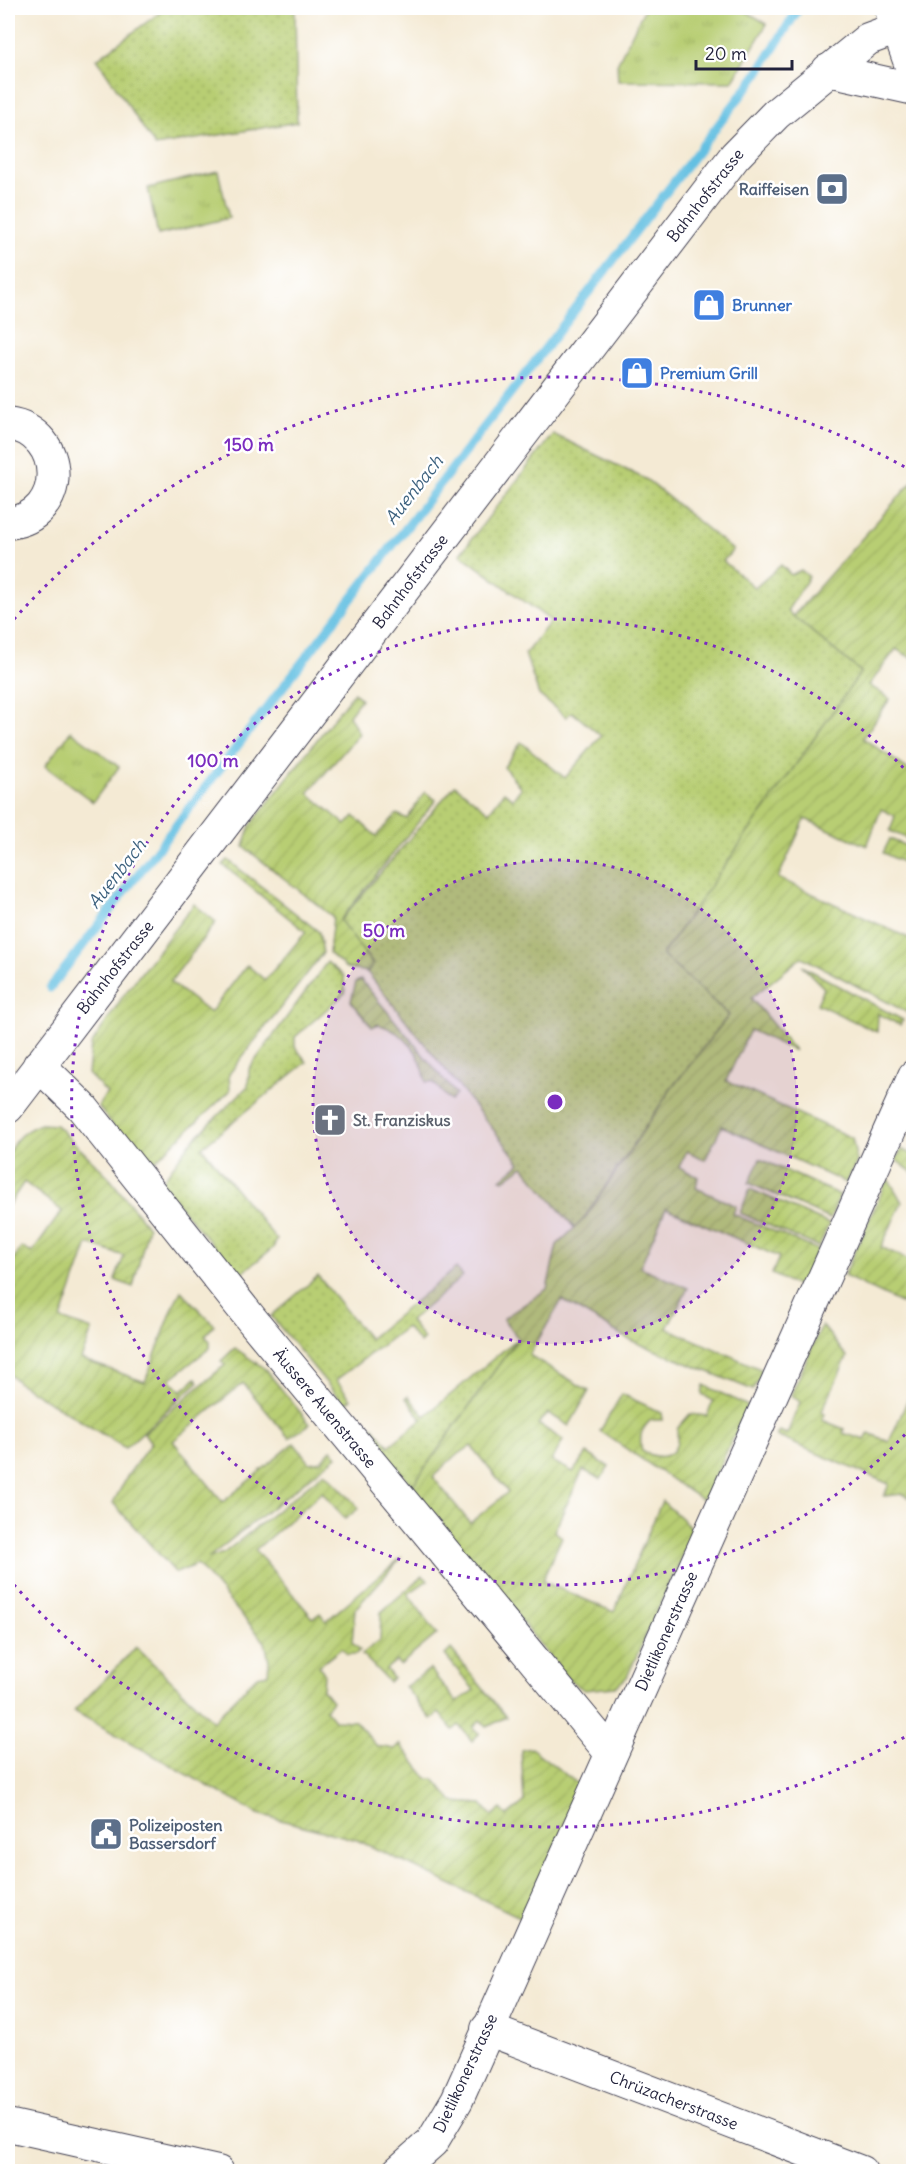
<svg xmlns="http://www.w3.org/2000/svg" width="921" height="2179" viewBox="0 0 921 2179" font-family="Delius,sans-serif">
  <style>
    .grass { fill: url(#grass-dots); stroke: #6d7857; stroke-width: 1.5 }
    .park { fill: url(#park-tufts); stroke: #6d7857; stroke-width: 1.5 }
    .garden { fill: url(#garden-furrows); stroke: #6d7857; stroke-width: 1.5; fill-rule: evenodd }
    .lines { fill: none; stroke-linecap: round; stroke-linejoin: round }
    .stream { stroke: #64c0e2; stroke-width: 9 }
    .street-casing { stroke: #424052; stroke-width: 34 }
    .secondary-casing { stroke: #424052; stroke-width: 35 }
    .street { stroke: #fff; stroke-width: 32 }
    .secondary { stroke: #fff; stroke-width: 33 }
    .ring { fill: none; stroke: #7b2cbf; stroke-width: 3; stroke-dasharray: 3 6 }
    .labels { text-anchor: middle; stroke-width: 5; stroke-linejoin: round; paint-order: stroke }
    .service-label { font-size: 16px; font-weight: bold; fill: #4e5e75; stroke: #fff; text-anchor: end }
    .street-label { font-size: 16px; fill: #22223b; stroke: #fff }
    .shop-label { font-size: 16px; font-weight: bold; fill: #366cbe; stroke: #fff; text-anchor: start }
    .worship-label { font-size: 16px; font-weight: bold; fill: #5b616d; stroke: #fff; text-anchor: start }
    .water-label { font-size: 18px; font-style: italic; fill: #3c617e; stroke: #fff }
    .centre { fill: #7b2cbf; stroke: #fff; stroke-width: 3 }
    .ring-label { font-size: 18px; text-anchor: middle; font-weight: bold; fill: #7b2cbf; stroke: #fff; stroke-width: 5; stroke-linejoin: round; paint-order: stroke }
  </style>
  <defs>
    <pattern id="grass-dots" width="8" height="8" patternUnits="userSpaceOnUse" patternTransform="scale(1.5)"><rect width="8" height="8" fill="#b8ce73"/><path d="M2 2h.1M6 6h.1" fill="none" stroke="#9eb164" stroke-width="1.8" stroke-linecap="round"/></pattern>
    <pattern id="park-tufts" width="24" height="20" patternUnits="userSpaceOnUse" patternTransform="scale(1.5)"><rect width="24" height="20" fill="#b8ce73"/><path d="M3 7l-1-3M5 7V3M7 7l1-3M15 17l-1-3M17 17v-4M19 17l1-3" fill="none" stroke="#9eb164"/></pattern>
    <pattern id="garden-furrows" width="10" height="10" patternUnits="userSpaceOnUse" patternTransform="scale(1.5)"><rect width="10" height="10" fill="#b8ce73"/><path d="M-1 1l2-2M0 10L10 0M9 11l2-2" fill="none" stroke="#9eb164"/></pattern>
  </defs>
  <rect width="100%" height="100%" fill="#fff"/>
  <filter id="ink" filterUnits="userSpaceOnUse"><feTurbulence type="fractalNoise" baseFrequency=".0167" numOctaves="2"/><feDisplacementMap in="SourceGraphic" scale="12" xChannelSelector="R" yChannelSelector="G"/><feConvolveMatrix kernelMatrix="1 2 1 2 8 2 1 2 1" color-interpolation-filters="sRGB"/></filter>
  <filter id="wash" filterUnits="userSpaceOnUse"><feTurbulence type="fractalNoise" baseFrequency=".008" numOctaves="4" result="noise"/><feDisplacementMap in="SourceGraphic" scale="24" xChannelSelector="R" yChannelSelector="G"/><feGaussianBlur stdDeviation="1.35" result="paint"/><feColorMatrix in="noise" values="0 0 0 0 0 0 0 0 0 0 0 0 0 0 0 0 0 1.4 0 .05"/><feComposite in="paint" operator="in"/></filter>
  <g filter="url(#wash)">
    <rect width="100%" height="100%" fill="#f4ead4"/>
    <!-- grass -->
    <g class="grass">
      <polygon points="166,8 295,8 297,122 155,146 97,59"/>
      <polygon points="553,434 647,480 733,550 723,561 755,588 781,565 791,575 801,570 809,577 787,611 861,672 662,955 729,1015 671,1089 576,1230 523,1166 504,1180 501,1179 520,1163 367,972 373,964 340,921 455,785 489,812 504,792 513,799 521,788 504,767 521,742 565,778 601,736 572,712 566,717 539,695 525,654 551,621 460,554"/>
      <polygon points="327,962 344,976 345,993 295,1037 295,1047 307,1062 202,1147 277,1240 273,1248 238,1276 161,1183 189,1144 248,1086 249,1069"/>
      <polygon points="456,1268 463,1276 410,1321 424,1339 420,1343 406,1327 336,1380 351,1399 344,1404 271,1316 318,1276 369,1339"/>
      <polygon points="518,1338 412,1486 367,1431 373,1426 389,1446 422,1419 406,1398 408,1396 425,1416"/>
    </g>
    <!-- park -->
    <g class="park">
      <polygon points="645,8 741,8 767,24 732,82 618,81 617,64"/>
      <polygon points="218,171 229,218 158,235 148,188"/>
      <polygon points="71,731 119,767 93,802 45,766"/>
    </g>
    <!-- garden -->
    <g class="garden">
      <path d="M913 481V659L896 649 869 685 890 699 863 738 913 773V841L890 831 895 816 881 809 867 846 805 819 778 878 913 940V1000L908 1013 802 957 751 998 795 1051 750 1030 726 1081 852 1138 857 1161 846 1183 722 1126 705 1160 687 1151 679 1167 698 1177 696 1188 736 1206 733 1214 818 1250 801 1288 772 1274 779 1257 666 1208 640 1267 688 1288 667 1328 763 1370 753 1390 630 1340 562 1300 529 1355 589 1391 569 1426 548 1413 538 1424 563 1440 552 1461 573 1472 587 1453 609 1467 601 1479 583 1470 554 1531 562 1537 542 1581 614 1612 662 1501 694 1530 627 1677 615 1687 584 1690 567 1678 412 1486 518 1338 503 1319 547 1289 557 1245 585 1218 671 1089 729 1015 662 955 861 672 793 616ZM471 1446 508 1492 470 1523 433 1477 450 1460Z"/>
      <polygon points="354,692 361,699 349,715 359,734 308,793 346,825 354,816 376,836 397,814 407,819 425,792 436,800 340,920 373,965 367,972 346,968 329,953 333,917 244,847 250,826"/>
      <polygon points="890,839 913,849 913,867 883,853"/>
      <polygon points="228,860 319,932 323,953 229,1074 230,1091 146,1169 98,1106 107,1093 88,1074 91,1045 123,996 194,904 216,922 170,982 210,1013 247,965 265,980 306,932 223,865"/>
      <polygon points="802,966 903,1020 900,1025 878,1014 877,1032 817,1004 824,988"/>
      <path d="M361 980 456 1094 450 1101 433 1082H426C421 1052 407 1034 378 1024L372 1027 351 1001 356 982Z"/>
      <path d="M41 1124 56 1125 107 1175 148 1227 133 1287 115 1280 124 1256 88 1244 61 1319 92 1330 81 1359 145 1382 175 1302 181 1291 214 1325 205 1336 210 1341V1348L170 1379 181 1391 196 1378 198 1382 125 1448 20 1384 8 1373V1262L10 1263 22 1247 32 1253 62 1211 24 1182 8 1206C7 1166 0 1139 41 1124Z"/>
      <polygon points="901,1149 913,1155 913,1173 896,1160"/>
      <polygon points="760,1159 840,1195 830,1219 749,1183"/>
      <polygon points="888,1178 902,1202 881,1247 913,1262 913,1309 844,1276"/>
      <polygon points="750,1189 829,1224 819,1247 740,1213"/>
      <polygon points="822,1325 847,1357 822,1411 825,1414 822,1420 844,1429 843,1433 865,1440 869,1433 889,1442 913,1388 913,1500 903,1494 884,1496 889,1484 776,1436 779,1431 787,1434 800,1402 791,1395"/>
      <polygon points="235,1348 265,1369 310,1424 289,1438 243,1383 173,1441 223,1502 294,1443 310,1463 321,1461 331,1450 337,1456 208,1558 224,1553 325,1472 359,1508 345,1519 322,1492 255,1550 313,1618 320,1613 326,1621 402,1557 355,1609 352,1642 360,1650 356,1654 347,1654 342,1648 319,1666 324,1673 323,1690 332,1701 325,1709 334,1720 355,1721 377,1746 395,1749 400,1744 428,1779 434,1779 453,1802 482,1804 492,1816 501,1809 507,1816 524,1802 521,1750 531,1748 582,1787 524,1919 357,1840 258,1814 74,1711 136,1647 213,1721 257,1676 268,1674 269,1661 265,1642 197,1564 176,1573 113,1503 128,1475 151,1443 144,1433 225,1365 221,1361"/>
      <path d="M704 1385 748 1406 707 1494 701 1499 600 1431 622 1394 662 1413 663 1420H651C640 1430 639 1437 642 1451 665 1463 680 1455 677 1429L690 1414 707 1416 713 1401 702 1394Z"/>
      <polygon points="423,1576 428,1580 408,1594 437,1634 400,1665 396,1661 386,1669 393,1678 389,1682 362,1654 380,1640 381,1612"/>
      <polygon points="451,1649 506,1717 487,1727 480,1720 473,1727 479,1734 472,1741 459,1725 453,1730 439,1713 431,1719 405,1687 430,1669 456,1702 474,1690 445,1655"/>
    </g>
    <g class="lines">
      <!-- stream -->
      <polyline class="stream" points="50,988 756,76 799,8"/>
    </g>
  </g>
  <g filter="url(#ink)">
    <g class="lines">
      <defs>
        <g id="street">
          <polyline points="828,70 914,89"/>
          <path d="M8 424C67 432 68 517 8 523"/>
          <polyline points="39,1065 82,1107 252,1320 610,1752"/>
          <polyline points="8,1107 735,156 776,114 868,39 898,28"/>
          <polyline points="487,2029 861,2172"/>
          <polyline points="8,2125 218,2172"/>
          <polyline points="398,2172 432,2142 457,2100 914,1076"/>
        </g>
        <polyline id="secondary" points="891,8 914,73"/>
      </defs>
      <!-- street casing -->
      <use href="#street" class="street-casing"/>
      <!-- secondary casing -->
      <use href="#secondary" class="secondary-casing"/>
      <!-- street -->
      <use href="#street" class="street"/>
      <!-- secondary -->
      <use href="#secondary" class="secondary"/>
    </g>
  </g>
  <!-- distance rings -->
  <circle cx="555" cy="1102" r="242" fill="#7b2cbf" fill-opacity=".12"/>
  <g class="ring">
    <circle cx="555" cy="1102" r="242"/>
    <path d="M911 1428A483 483 0 1 1 911 776"/>
    <path d="M912 1733A725 725 0 0 1 8 1578M8 626A725 725 0 0 1 912 471"/>
  </g>
  <!-- icons -->
  <defs>
    <symbol id="bank-square" viewBox="-11 -11 22 22"><rect x="-9" y="-9" width="18" height="18" rx="4" fill="#5c6f8a" stroke="#fff"/><path d="M-6-4H6V4H-6ZM0-2.3a2.3 2.3 0 1 0 0 4.6a2.3 2.3 0 1 0 0-4.6Z" fill="#fff"/></symbol>
    <symbol id="shop-square" viewBox="-11 -11 22 22"><rect x="-9" y="-9" width="18" height="18" rx="4" fill="#3f7fe0" stroke="#fff"/><path d="M-5-2.5h2.3a2.7 3.5 0 0 1 5.4 0H5L5.5 6h-11ZM-1.5-2.5h3a1.5 2.3 0 0 0-3 0Z" fill="#fff"/></symbol>
    <symbol id="church-square" viewBox="-11 -11 22 22"><rect x="-9" y="-9" width="18" height="18" rx="4" fill="#6b7280" stroke="#fff"/><path d="M-1.2-6h2.4v3.5h3.3v2.4h-3.3V6h-2.4V-.1h-3.3v-2.4h3.3Z" fill="#fff"/></symbol>
    <symbol id="civic-square" viewBox="-11 -11 22 22"><rect x="-9" y="-9" width="18" height="18" rx="4" fill="#5c6f8a" stroke="#fff"/><path d="M-.6-6.5H3V-4.5H.6V-3L4-1V1h2V6H-6V1h2V-1L-.6-3ZM-1.2 2.5V6h2.4V2.5Z" fill="#fff"/></symbol>
  </defs>
  <g fill-rule="evenodd">
    <use href="#bank-square" x="813" y="170" width="38" height="38"/>
    <use href="#shop-square" x="690" y="286" width="38" height="38"/>
    <use href="#shop-square" x="618" y="354" width="38" height="38"/>
    <use href="#church-square" x="311" y="1101" width="38" height="38"/>
    <use href="#civic-square" x="87" y="1815" width="38" height="38"/>
  </g>
  <g class="labels">
    <!-- service labels -->
    <g class="service-label">
      <text x="809" y="195">Raiffeisen</text>
      <text x="129" y="1831" text-anchor="start">Polizeiposten<tspan x="129" dy="18">Bassersdorf</tspan></text>
    </g>
    <!-- street labels -->
    <g class="street-label">
      <text transform="translate(705 195) rotate(-52)" y="6">Bahnhofstrasse</text>
      <text transform="translate(410 581) rotate(-53)" y="6">Bahnhofstrasse</text>
      <text transform="translate(115 967) rotate(-52)" y="6">Bahnhofstrasse</text>
      <text transform="translate(325 1408) rotate(50)" y="6">Äussere Auenstrasse</text>
      <text transform="translate(666 1631) rotate(-66)" y="6">Dietlikonerstrasse</text>
      <text transform="translate(465 2073) rotate(-65)" y="6">Dietlikonerstrasse</text>
      <text transform="translate(674 2100) rotate(21)" y="6">Chrüzacherstrasse</text>
    </g>
    <!-- shop labels -->
    <g class="shop-label">
      <text x="732" y="311">Brunner</text>
      <text x="660" y="379">Premium Grill</text>
    </g>
    <!-- worship labels -->
    <g class="worship-label">
      <text x="353" y="1126">St. Franziskus</text>
    </g>
    <!-- water labels -->
    <g class="water-label">
      <text transform="translate(414 490) rotate(-52)" y="6">Auenbach</text>
      <text transform="translate(117 874) rotate(-52)" y="6">Auenbach</text>
    </g>
  </g>
  <circle cx="555" cy="1102" r="9" class="centre"/>
  <g class="ring-label">
    <text x="249" y="451">150 m</text>
    <text x="213" y="767">100 m</text>
    <text x="384" y="937">50 m</text>
  </g>
  <!-- margin -->
  <rect width="921" height="2179" fill="none" stroke="#fff" stroke-width="30"/>
  <!-- scale -->
  <path d="M696 60v9h96v-9" fill="none" stroke="#22223b" stroke-width="3"/>
  <text x="705" y="60" font-size="18" fill="#22223b" stroke="#ffffff" stroke-width="4.5" paint-order="stroke">20 m</text>
</svg>
